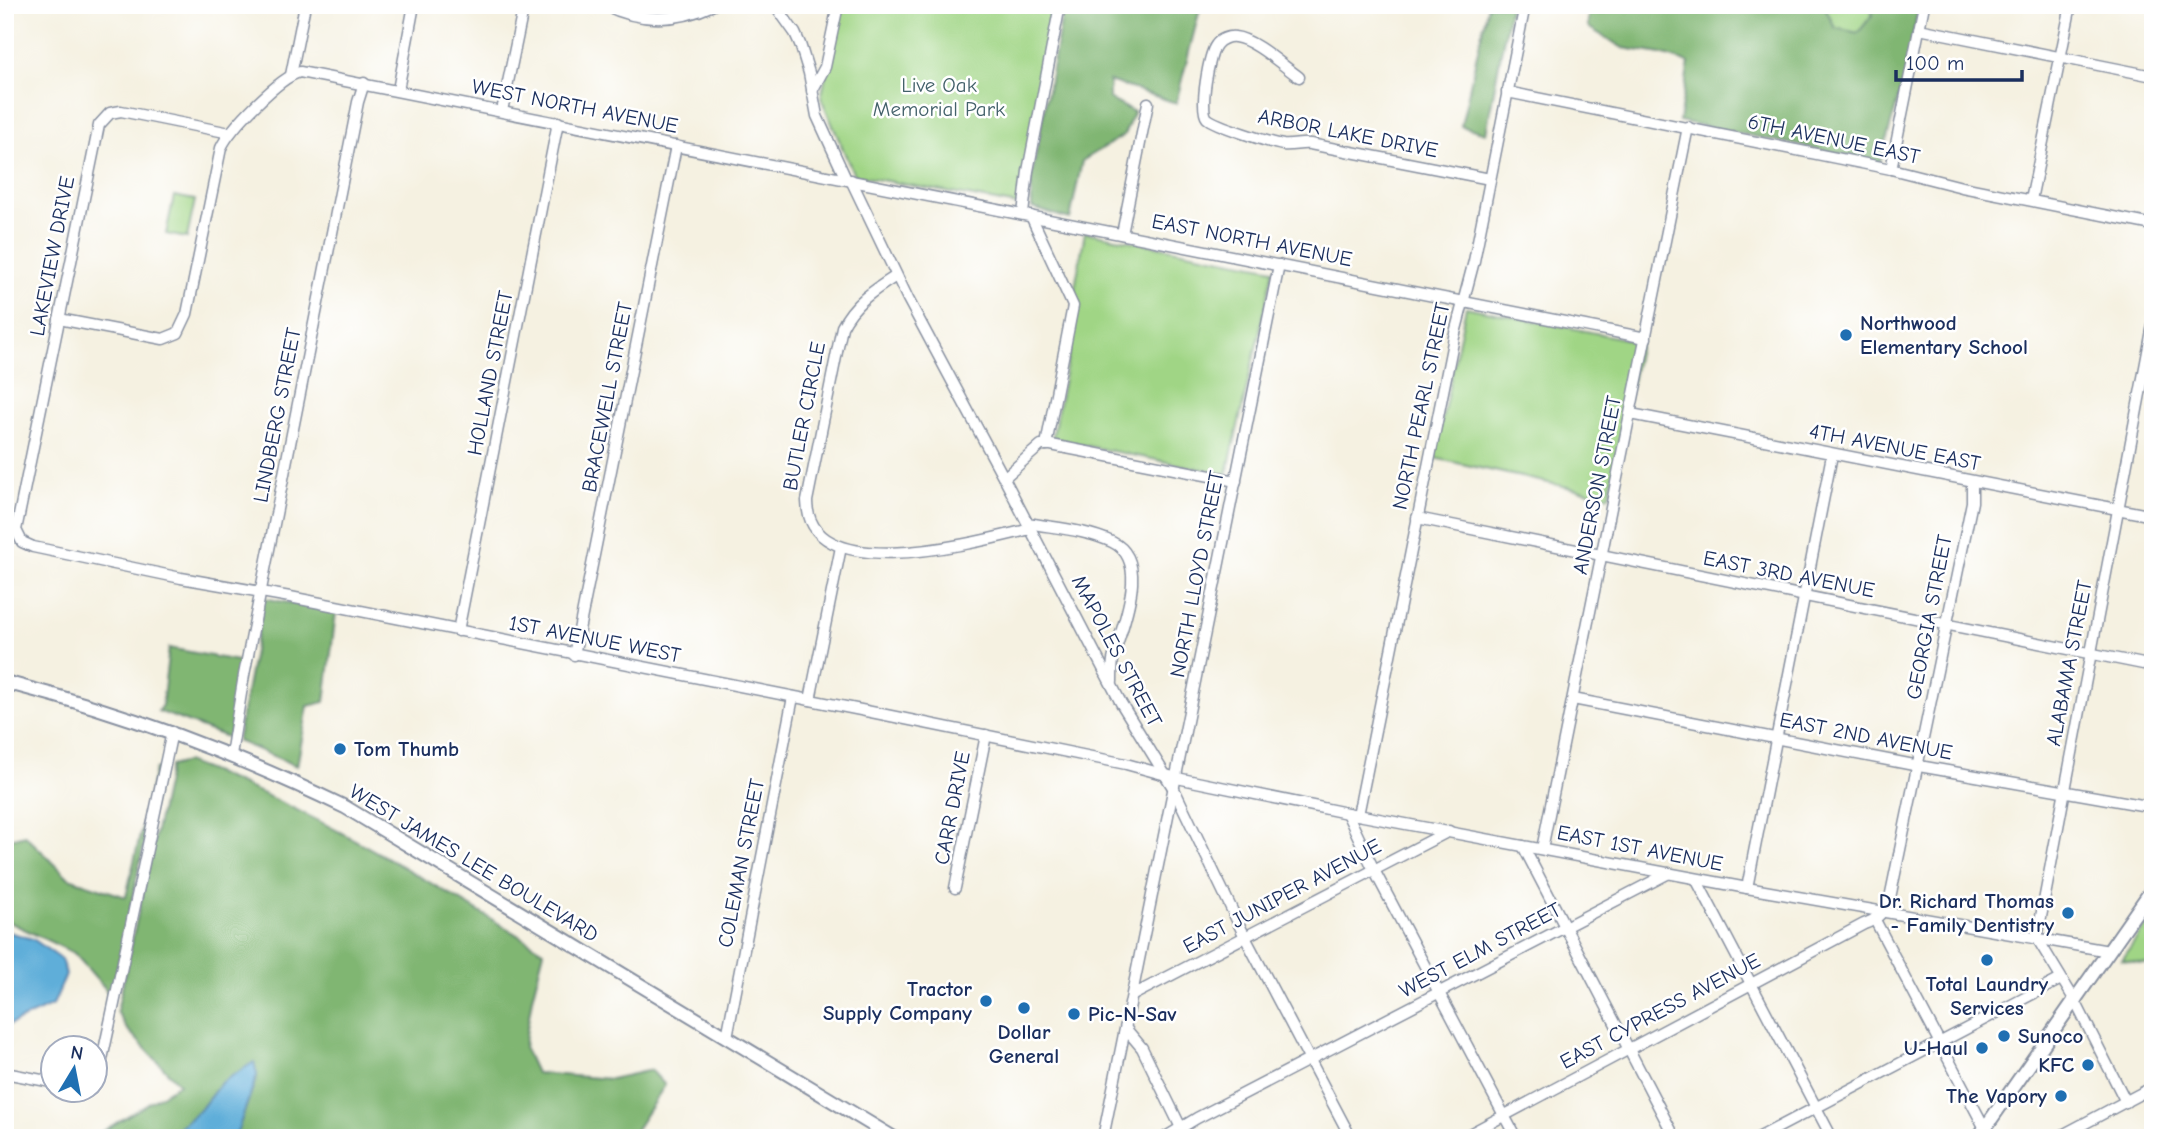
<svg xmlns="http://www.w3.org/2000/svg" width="2158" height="1143" viewBox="0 0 2158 1143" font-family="'Comic Neue',sans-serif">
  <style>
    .green { fill: #a0d585; stroke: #5e8272; stroke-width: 2 }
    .forest { fill: #80b672; stroke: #4e7268; stroke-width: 2 }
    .water { fill: #5faed9; stroke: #3d6e9c; stroke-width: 2 }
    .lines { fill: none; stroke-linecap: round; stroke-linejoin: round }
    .minor-casing { stroke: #8890a0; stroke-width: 13 }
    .major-casing { stroke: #8890a0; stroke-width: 16 }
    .minor { stroke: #fff; stroke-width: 10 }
    .major { stroke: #fff; stroke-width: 12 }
    .poi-dot { fill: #1f6fb2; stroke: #fff; stroke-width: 2.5 }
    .labels { text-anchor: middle; stroke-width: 5; stroke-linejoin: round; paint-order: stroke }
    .park-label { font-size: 21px; fill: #43616a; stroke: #fff }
    .street-label { font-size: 21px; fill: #1b2f5e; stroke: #fff }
    .poi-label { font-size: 21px; font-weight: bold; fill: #1b2f5e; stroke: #fff; text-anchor: end }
  </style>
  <rect width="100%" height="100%" fill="#fff"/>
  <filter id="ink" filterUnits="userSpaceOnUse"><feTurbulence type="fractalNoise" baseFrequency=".0143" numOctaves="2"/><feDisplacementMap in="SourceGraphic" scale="14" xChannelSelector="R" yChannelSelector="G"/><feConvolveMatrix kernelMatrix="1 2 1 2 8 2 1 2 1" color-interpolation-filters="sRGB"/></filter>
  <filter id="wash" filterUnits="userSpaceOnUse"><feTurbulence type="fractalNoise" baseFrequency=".00686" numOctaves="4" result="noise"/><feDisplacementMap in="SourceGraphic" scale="28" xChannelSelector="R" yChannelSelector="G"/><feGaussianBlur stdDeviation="1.57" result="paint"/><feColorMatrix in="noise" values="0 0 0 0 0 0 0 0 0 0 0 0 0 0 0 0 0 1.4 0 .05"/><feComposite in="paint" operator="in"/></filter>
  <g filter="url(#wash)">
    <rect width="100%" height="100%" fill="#f5f1e1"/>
    <!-- green -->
    <g class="green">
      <polygon points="841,5 1055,5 1018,205 854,175 821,98"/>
      <polygon points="1824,5 1869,5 1873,14 1858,33 1835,28"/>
      <polygon points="174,196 195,200 187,238 166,234"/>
      <polygon points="1085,232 1274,269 1227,474 1052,439 1077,313 1074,293"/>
      <polygon points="1466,307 1640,342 1609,496 1434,458"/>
      <polygon points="2153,914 2153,965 2122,960"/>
    </g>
    <!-- forest -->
    <g class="forest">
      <polygon points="1064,5 1201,5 1176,103 1109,81 1109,99 1134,112 1124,135 1082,161 1070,219 1032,208 1031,180"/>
      <polygon points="1488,5 1510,5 1486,133 1461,126"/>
      <polygon points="1588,5 1824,5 1835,28 1858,33 1873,14 1869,5 1919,5 1906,72 1880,162 1679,121 1689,63 1661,54 1623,48 1588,27"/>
      <polygon points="264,598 336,612 325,702 308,706 297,766 237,741"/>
      <polygon points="169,648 243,662 229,738 158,711 162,705"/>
      <path d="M186 762C314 809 428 881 544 951L532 998 524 1047 536 1073 611 1079 651 1070 665 1085 635 1131 637 1138H235L257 1076 254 1063 221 1083 200 1110 166 1138H92L179 1084 126 1028 117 1011 170 766Z"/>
      <polygon points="160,768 111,999 105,988 74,953 5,920 5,840 25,835 69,878 126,897 155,769"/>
    </g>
    <!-- water -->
    <g class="water">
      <polygon points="5,931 33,939 61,959 66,975 53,1005 9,1025 5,1021"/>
      <polygon points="254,1062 257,1075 235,1138 166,1138 200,1110 221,1083"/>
    </g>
  </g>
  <g filter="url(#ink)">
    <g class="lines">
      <defs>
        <g id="minor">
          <path d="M605 5C641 23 677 22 713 5"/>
          <polyline points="775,5 795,33 800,44 809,73 817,116 846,179"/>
          <polyline points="1919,29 2153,76"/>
          <polyline points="291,75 305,5"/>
          <path d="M1299 77C1283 66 1254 39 1235 37 1229 36 1220 39 1216 45 1209 54 1199 109 1207 118 1214 125 1271 143 1283 145 1292 146 1301 143 1310 144L1490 179"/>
          <polyline points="398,90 414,5"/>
          <polyline points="812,91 825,67 838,5"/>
          <polyline points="1507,92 1891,169 1962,187 2153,225"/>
          <polyline points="502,111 524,5"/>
          <polyline points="230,133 121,111 110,113 99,125 16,530 22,542 33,547 181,578 290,597 876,713 1126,764 1177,778 1347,813 1747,888 2109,951"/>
          <polyline points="1891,169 1924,5"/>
          <polyline points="851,180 908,299 1004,478 1121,703 1175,791 1245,937 1351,1138"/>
          <polyline points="2031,200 2071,5"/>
          <polyline points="1023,214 1028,171 1060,5"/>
          <polyline points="1031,216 1073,306 1046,445"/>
          <polyline points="1122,234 1148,103"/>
          <path d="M896 276C874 290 854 303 842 327L807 501C808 589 981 541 1031 529"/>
          <path d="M59 319 163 339 178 333 187 314 221 148C230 128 280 77 300 72L1646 338"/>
          <polyline points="1631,414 2153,516"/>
          <polyline points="1004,478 1041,445 1051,445 1236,481"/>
          <polyline points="1417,518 2153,666"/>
          <path d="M1028 523C1055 528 1087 530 1112 542 1153 561 1120 629 1113 660 1112 667 1112 675 1112 682"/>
          <polyline points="458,631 558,122"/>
          <polyline points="574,655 676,146"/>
          <polyline points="1573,699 1919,766 2153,807"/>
          <polyline points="810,700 841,547"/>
          <polyline points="231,755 244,675 358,102 364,83"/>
          <polyline points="1347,813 1374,870 1516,1138"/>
          <polyline points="1358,815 1454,337 1474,261 1525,5"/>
          <polyline points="1523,846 1675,1138"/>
          <polyline points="1542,849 1688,127"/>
          <polyline points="1696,879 1832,1138"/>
          <polyline points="955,888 986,735"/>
          <polyline points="1747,888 1832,455"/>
          <polyline points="1875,920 1990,1138"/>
          <polyline points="1133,995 1449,831"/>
          <polyline points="1126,1029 1142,1048 1186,1138"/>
          <polyline points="727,1037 793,697"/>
          <polyline points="5,1073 52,1082"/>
          <polyline points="94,1080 101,1064 111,1018 172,732"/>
          <polyline points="2126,1102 2074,999 2037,938 2153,325"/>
          <polyline points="1103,1138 1279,265"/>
          <polyline points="1164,1138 1197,1118 1669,873"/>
          <path d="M1462 1138 1864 924C1879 919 1883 912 1890 898L1972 502V482"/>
          <polyline points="1758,1138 2061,979"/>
          <polyline points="2057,1138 2153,1087"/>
        </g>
        <g id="major">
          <path d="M5 682C126 713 233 753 345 807L894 1138"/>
          <polyline points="1978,1138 2153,888"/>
        </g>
      </defs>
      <!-- minor casing -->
      <use href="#minor" class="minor-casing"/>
      <!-- major casing -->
      <use href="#major" class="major-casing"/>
      <!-- minor -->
      <use href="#minor" class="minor"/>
      <!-- major -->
      <use href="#major" class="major"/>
    </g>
  </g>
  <!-- markers -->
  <g class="poi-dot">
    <circle cx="1846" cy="335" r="7"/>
    <circle cx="340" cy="749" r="7"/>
    <circle cx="2068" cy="913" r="7"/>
    <circle cx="1987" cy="960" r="7"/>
    <circle cx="986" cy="1001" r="7"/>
    <circle cx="1024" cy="1008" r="7"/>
    <circle cx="1074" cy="1014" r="7"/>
    <circle cx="2004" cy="1036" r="7"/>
    <circle cx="1982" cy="1048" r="7"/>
    <circle cx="2088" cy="1065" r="7"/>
    <circle cx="2061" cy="1096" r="7"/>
  </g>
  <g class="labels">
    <!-- park labels -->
    <g class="park-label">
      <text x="939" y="92">Live Oak<tspan x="939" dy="24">Memorial Park</tspan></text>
    </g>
    <!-- street labels -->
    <g class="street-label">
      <text transform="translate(575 106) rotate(11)" y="7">WEST NORTH AVENUE</text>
      <text transform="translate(1348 133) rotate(11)" y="7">ARBOR LAKE DRIVE</text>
      <text transform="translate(1834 139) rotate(12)" y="7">6TH AVENUE EAST</text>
      <text transform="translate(1252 240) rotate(11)" y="7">EAST NORTH AVENUE</text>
      <text transform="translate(52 256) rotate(-79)" y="7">LAKEVIEW DRIVE</text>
      <text transform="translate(490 373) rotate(-79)" y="7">HOLLAND STREET</text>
      <text transform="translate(607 397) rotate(-79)" y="7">BRACEWELL STREET</text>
      <text transform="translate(1421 406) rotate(-78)" y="7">NORTH PEARL STREET</text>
      <text transform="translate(277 415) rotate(-79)" y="7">LINDBERG STREET</text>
      <text transform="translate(804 416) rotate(-79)" y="7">BUTLER CIRCLE</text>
      <text transform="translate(1895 447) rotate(11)" y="7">4TH AVENUE EAST</text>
      <text transform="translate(1597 485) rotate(-79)" y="7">ANDERSON STREET</text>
      <text transform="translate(1197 574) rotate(-79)" y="7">NORTH LLOYD STREET</text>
      <text transform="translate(1789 574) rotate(11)" y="7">EAST 3RD AVENUE</text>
      <text transform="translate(1929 617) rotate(-79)" y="7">GEORGIA STREET</text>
      <text transform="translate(595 639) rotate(11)" y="7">1ST AVENUE WEST</text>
      <text transform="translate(1117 651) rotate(62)" y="7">MAPOLES STREET</text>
      <text transform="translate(2069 663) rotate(-79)" y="7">ALABAMA STREET</text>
      <text transform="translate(1866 736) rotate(11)" y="7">EAST 2ND AVENUE</text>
      <text transform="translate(952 808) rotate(-79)" y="7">CARR DRIVE</text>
      <text transform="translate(1640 848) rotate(11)" y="7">EAST 1ST AVENUE</text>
      <text transform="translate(474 863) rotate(31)" y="7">WEST JAMES LEE BOULEVARD</text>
      <text transform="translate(741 863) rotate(-79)" y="7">COLEMAN STREET</text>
      <text transform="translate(1282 896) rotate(-28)" y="7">EAST JUNIPER AVENUE</text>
      <text transform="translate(1480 950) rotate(-28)" y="7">WEST ELM STREET</text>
      <text transform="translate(1660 1011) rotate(-28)" y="7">EAST CYPRESS AVENUE</text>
    </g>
    <!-- poi labels -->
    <g class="poi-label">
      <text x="1860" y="330" text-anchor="start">Northwood<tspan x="1860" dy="24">Elementary School</tspan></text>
      <text x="354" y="756" text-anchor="start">Tom Thumb</text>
      <text x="2054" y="908">Dr. Richard Thomas<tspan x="2054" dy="24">- Family Dentistry</tspan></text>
      <text x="1987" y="991" text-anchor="middle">Total Laundry<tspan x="1987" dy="24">Services</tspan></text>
      <text x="972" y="996">Tractor<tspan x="972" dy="24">Supply Company</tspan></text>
      <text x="1088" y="1021" text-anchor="start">Pic-N-Sav</text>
      <text x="1024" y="1039" text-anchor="middle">Dollar<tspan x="1024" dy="24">General</tspan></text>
      <text x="2018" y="1043" text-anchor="start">Sunoco</text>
      <text x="1968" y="1055">U-Haul</text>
      <text x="2074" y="1072">KFC</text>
      <text x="2047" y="1103">The Vapory</text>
    </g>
  </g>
  <!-- margin -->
  <rect width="2158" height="1143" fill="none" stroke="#fff" stroke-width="28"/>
  <!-- north arrow -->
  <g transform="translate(74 1069) rotate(10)"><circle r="33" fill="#ffffff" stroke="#a4acbf" stroke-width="2"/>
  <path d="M0-5L12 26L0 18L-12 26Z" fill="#1f6fb2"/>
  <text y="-10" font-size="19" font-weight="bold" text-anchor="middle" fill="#1b2f5e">N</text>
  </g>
  <!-- scale -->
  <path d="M1896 70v10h126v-10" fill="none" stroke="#1b2f5e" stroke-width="3.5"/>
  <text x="1906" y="70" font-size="21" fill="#1b2f5e" stroke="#ffffff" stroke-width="5" paint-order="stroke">100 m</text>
</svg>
